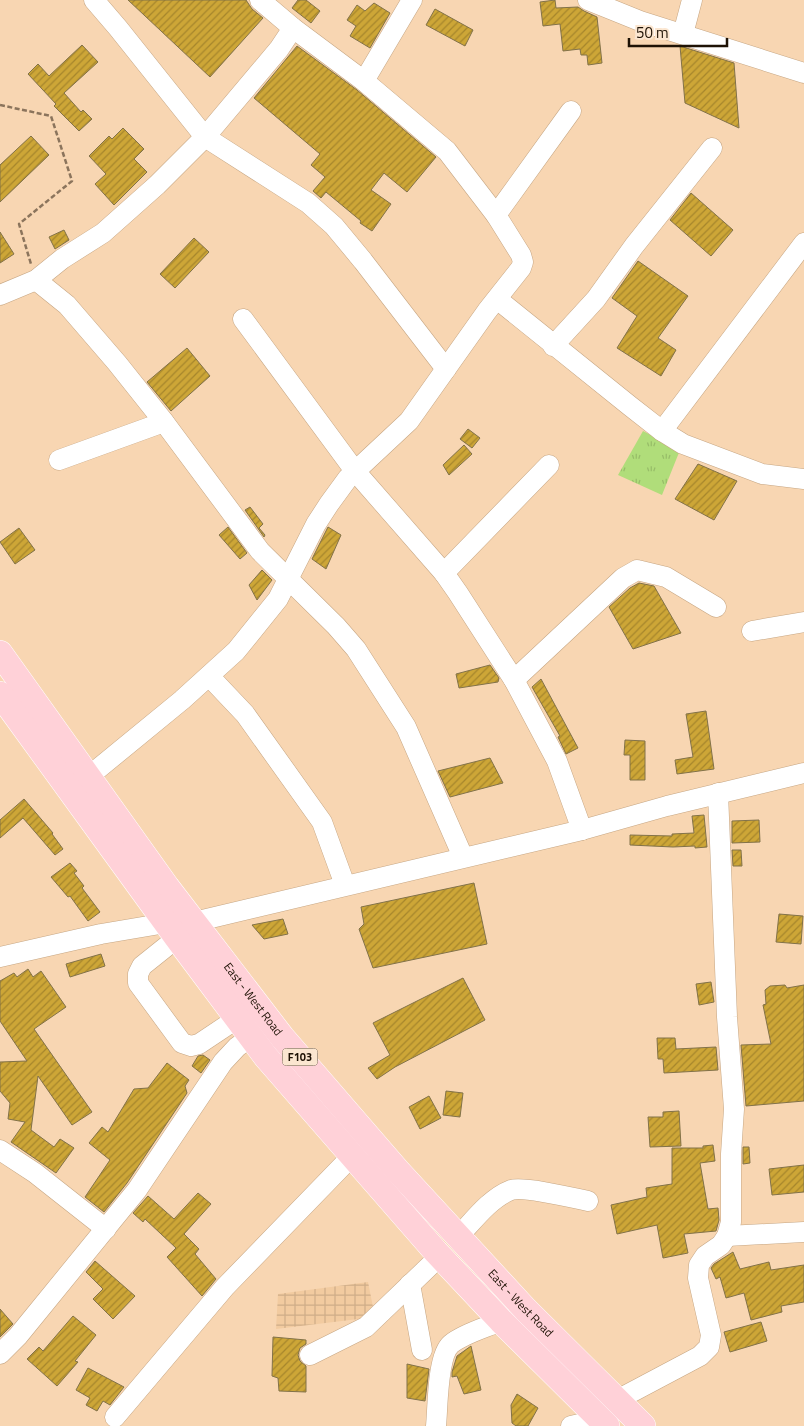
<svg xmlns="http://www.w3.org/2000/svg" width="804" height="1426" viewBox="0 0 804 1426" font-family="'Titillium Web',sans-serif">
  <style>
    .industrial { fill: url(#industrial-grid) }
    .grass { fill: url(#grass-tufts) }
    .building { fill: url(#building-hatch); stroke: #827249 }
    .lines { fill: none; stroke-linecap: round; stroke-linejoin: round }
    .minor-casing { stroke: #c6a683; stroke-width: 21 }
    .major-casing { stroke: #fff; stroke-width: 26 }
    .path { stroke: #8b745c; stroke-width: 2.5; stroke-dasharray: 5 2.5; stroke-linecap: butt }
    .minor { stroke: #fff; stroke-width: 20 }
    .major { stroke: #ffd1d8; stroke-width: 25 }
    .labels { text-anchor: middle; stroke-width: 4; stroke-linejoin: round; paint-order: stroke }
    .shield { fill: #fbe6d0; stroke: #605242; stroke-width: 1 }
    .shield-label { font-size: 11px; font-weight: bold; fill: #1e1205 }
    .street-label { font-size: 12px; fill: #1e1205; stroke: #fbe6d0 }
  </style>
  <defs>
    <pattern id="industrial-grid" width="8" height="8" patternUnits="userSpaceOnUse" patternTransform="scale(1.25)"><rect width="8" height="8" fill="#f2cba0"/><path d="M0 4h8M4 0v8" fill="none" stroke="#cfad88"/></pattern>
    <pattern id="grass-tufts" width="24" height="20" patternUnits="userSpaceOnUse" patternTransform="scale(1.25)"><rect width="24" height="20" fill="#b0dd7a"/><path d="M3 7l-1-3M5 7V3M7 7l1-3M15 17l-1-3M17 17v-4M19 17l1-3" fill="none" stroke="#97bd68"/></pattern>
    <pattern id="building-hatch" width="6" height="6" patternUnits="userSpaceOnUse" patternTransform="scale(1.25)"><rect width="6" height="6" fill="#cda637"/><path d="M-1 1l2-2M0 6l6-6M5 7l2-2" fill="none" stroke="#a6862c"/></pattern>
  </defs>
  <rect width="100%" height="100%" fill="#f8d6b2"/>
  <!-- industrial -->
  <polygon class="industrial" points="368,1282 375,1317 276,1329 278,1294"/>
  <!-- grass -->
  <polygon class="grass" points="643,431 680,450 662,495 618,475"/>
  <!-- building -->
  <g class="building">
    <polygon points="128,0 246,0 252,9 263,18 210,77"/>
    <polygon points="298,0 306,0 320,11 311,23 292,8"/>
    <polygon points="555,0 556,8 578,7 584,11 597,17 602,63 588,65 587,55 581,55 580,49 563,51 560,24 543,26 540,2"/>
    <polygon points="374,3 390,13 370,48 350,36 356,26 347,20 357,5 365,11"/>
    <polygon points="435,9 473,30 465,46 426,25"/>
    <polygon points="82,45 98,62 64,93 81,112 83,110 92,119 79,131 54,106 56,104 28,74 38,64 49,76"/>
    <polygon points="297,46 357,90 436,157 407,192 384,173 371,190 391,204 372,231 360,223 361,221 326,192 321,198 313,191 325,177 311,165 320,154 254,98"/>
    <polygon points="680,46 734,63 739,128 685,103"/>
    <polygon points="123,128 144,149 134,159 147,172 114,205 95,184 106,174 89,156 109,136 112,139"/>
    <polygon points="31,136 49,155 0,202 0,165"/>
    <polygon points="691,193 733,230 711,256 670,220"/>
    <polygon points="64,230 69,240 55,249 49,237"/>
    <polygon points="0,232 14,254 0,263"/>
    <polygon points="194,238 209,252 175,288 160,274"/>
    <polygon points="638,261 688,296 658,338 676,350 661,376 617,348 637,316 612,298"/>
    <polygon points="187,348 210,376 171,411 147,382"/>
    <polygon points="468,429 480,438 472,448 460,439"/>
    <polygon points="464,445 472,454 449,475 443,465"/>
    <polygon points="698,464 737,481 714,520 675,499"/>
    <polygon points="250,507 263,524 259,528 265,535 264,537 245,510"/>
    <polygon points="228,527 247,553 240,559 219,535"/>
    <polygon points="328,527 341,535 326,569 312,559"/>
    <polygon points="19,528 35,550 15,564 0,542"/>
    <polygon points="262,570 272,580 257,600 249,585"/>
    <polygon points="639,583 654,586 681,633 633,649 609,607 630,588"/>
    <polygon points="490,665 499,678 498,682 459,688 456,674"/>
    <polygon points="541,679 578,748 566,754 558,737 560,736 532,687"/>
    <polygon points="706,711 714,769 677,774 675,760 693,757 686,714"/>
    <polygon points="625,740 645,741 645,780 630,780 630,755 624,755"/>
    <polygon points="490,758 503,783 450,797 438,771"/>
    <polygon points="24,799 53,833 52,834 63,849 55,855 23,818 0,838 0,820"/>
    <polygon points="704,815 707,847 695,848 695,846 673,847 630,845 630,835 672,836 672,834 694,833 692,816"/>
    <polygon points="759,820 760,842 732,843 732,821"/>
    <polygon points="732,850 741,850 742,866 733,866"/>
    <polygon points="70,863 77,871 74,873 84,886 82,888 100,912 88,921 70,896 68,897 51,877"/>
    <polygon points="474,883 487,944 373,968 359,929 364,924 361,907"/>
    <polygon points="779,914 803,916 801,944 776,942"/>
    <polygon points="283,919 288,934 264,939 252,925"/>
    <polygon points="101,954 105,966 70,977 66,964"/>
    <polygon points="28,969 33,977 41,971 66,1007 34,1029 92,1112 72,1125 38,1076 31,1130 54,1147 60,1139 74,1148 56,1173 11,1142 25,1122 8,1119 10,1103 0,1091 0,1062 27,1061 0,1021 0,981 14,973 17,977"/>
    <polygon points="463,978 485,1020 395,1067 377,1079 368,1068 390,1055 373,1023"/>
    <polygon points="711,982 714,1002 699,1005 696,984"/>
    <polygon points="785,985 787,988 804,985 804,1101 746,1106 741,1045 771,1044 763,1005 766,1004 765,990 770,986"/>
    <polygon points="657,1038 675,1038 676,1049 716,1047 718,1070 664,1073 663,1059 658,1059"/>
    <polygon points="203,1055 210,1060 201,1073 192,1066 198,1056"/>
    <polygon points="167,1063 189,1080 185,1086 187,1093 127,1183 104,1212 85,1197 110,1160 89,1143 102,1127 108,1132 134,1089 148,1088"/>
    <polygon points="446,1091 463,1093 460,1117 443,1115"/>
    <polygon points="429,1096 441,1118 420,1129 409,1107"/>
    <polygon points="679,1111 681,1146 650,1147 648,1117 663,1117 663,1112"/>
    <polygon points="713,1145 715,1161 700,1163 708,1209 718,1208 719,1220 716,1231 684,1234 688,1253 663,1258 657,1225 617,1234 611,1205 647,1197 646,1188 672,1184 672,1148 703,1148 703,1146"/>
    <polygon points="743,1147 749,1147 750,1163 743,1164"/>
    <polygon points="804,1165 804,1192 772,1195 769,1169"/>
    <polygon points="198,1193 211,1204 184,1234 199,1249 195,1254 216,1279 202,1296 167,1257 176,1248 145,1219 143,1222 133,1213 148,1196 174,1219"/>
    <polygon points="733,1252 740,1269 769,1262 771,1270 804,1265 804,1302 781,1306 782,1312 751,1320 744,1293 726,1298 720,1277 716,1279 711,1268 714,1264"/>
    <polygon points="95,1261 135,1296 113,1319 93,1299 103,1289 86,1272"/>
    <polygon points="0,1309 13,1324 0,1337"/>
    <polygon points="73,1316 96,1335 75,1361 78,1362 57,1386 27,1359 39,1347 43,1351"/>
    <polygon points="761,1322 767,1341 730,1352 724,1332"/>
    <polygon points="273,1337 306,1340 306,1344 300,1348 298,1355 300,1361 306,1366 306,1392 279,1391 278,1378 272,1376"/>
    <polygon points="471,1346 481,1390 464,1394 457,1376 452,1377 452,1372 457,1356"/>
    <polygon points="407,1364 429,1369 425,1401 407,1398"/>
    <polygon points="88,1368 124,1387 110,1405 103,1401 97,1411 86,1405 90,1398 76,1390"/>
    <polygon points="517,1394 538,1408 528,1426 516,1426 512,1423 511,1405"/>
  </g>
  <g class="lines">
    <defs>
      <g id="minor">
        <polyline points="94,0 118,28 205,137 308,203 334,226 363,261 446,369"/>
        <polyline points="588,0 640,21 804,73"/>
        <polyline points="683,34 692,0"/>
        <polyline points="364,81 412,0"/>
        <polyline points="496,215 571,111"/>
        <polyline points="36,280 67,305 117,363 164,422 260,551 336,626 356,649 406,727 463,857"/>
        <polyline points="0,295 36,280 62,259 103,233 157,185 205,137 279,49 293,28"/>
        <polyline points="497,299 630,406 662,431 683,444 762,474 804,479"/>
        <polyline points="243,319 355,471 444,573 458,593 514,680 557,761 582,830"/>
        <polyline points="553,346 596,299 634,246 712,148"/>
        <polyline points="662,431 804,243"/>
        <polyline points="59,460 164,422"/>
        <polyline points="444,573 549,465"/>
        <polyline points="752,631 804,622"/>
        <polyline points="209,676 245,714 322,822 345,885"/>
        <polyline points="514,680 623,578 637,570 666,577 716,607"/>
        <polyline points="88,777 182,700 236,651 278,599 316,524 329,504 348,478 409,421 487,311 521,268 523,262 521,255 496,215 447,151 364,81 293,28 260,0"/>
        <polyline points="194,922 582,830 667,806 804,773"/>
        <polyline points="177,938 142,966 138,974 138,983 182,1043 191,1046 199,1044 238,1018"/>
        <polyline points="0,957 101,934 166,923"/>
        <polyline points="0,1150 35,1173 106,1229"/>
        <polyline points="727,1236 804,1232"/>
        <path d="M458 1237C473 1221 490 1198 511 1190 523 1186 574 1198 588 1201"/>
        <polyline points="410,1284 422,1350"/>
        <polyline points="0,1354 18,1336 137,1190 223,1062 237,1047 252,1036"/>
        <polyline points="310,1355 366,1327 440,1256"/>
        <polyline points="617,1400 700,1356 709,1347 711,1335 698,1278 699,1265 705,1256 721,1245 727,1236 731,1222 731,1154 734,1109 727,1017 718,793"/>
        <polyline points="115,1417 225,1287 352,1156"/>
        <path d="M436 1426C438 1407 437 1356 451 1344 465 1333 485 1328 501 1321"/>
        <polyline points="571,1426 601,1419"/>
      </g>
      <g id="major">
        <path id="s1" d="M0 653 167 887 282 1037 397 1170 526 1310 643 1426"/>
        <polyline points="0,694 177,938 266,1057 436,1252 501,1321 607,1426"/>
      </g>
    </defs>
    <!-- minor casing -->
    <use href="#minor" class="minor-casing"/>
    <!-- major casing -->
    <use href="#major" class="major-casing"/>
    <!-- path -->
    <polyline class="path" points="0,105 51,116 72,181 19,224 31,264"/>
    <!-- minor -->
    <use href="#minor" class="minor"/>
    <!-- major -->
    <use href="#major" class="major"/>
  </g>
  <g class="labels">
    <!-- shield labels -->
    <rect class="shield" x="282.5" y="1048.5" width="35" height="17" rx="4"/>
    <g class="shield-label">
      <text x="300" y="1061">F103</text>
    </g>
    <!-- street labels -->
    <g class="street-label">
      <text dy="4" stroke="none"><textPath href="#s1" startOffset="429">East - West Road</textPath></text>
      <text dy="4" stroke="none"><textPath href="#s1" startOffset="834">East - West Road</textPath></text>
    </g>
  </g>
  <!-- scale -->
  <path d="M629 38v8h98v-8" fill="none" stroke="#1e1205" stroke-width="2.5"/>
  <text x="636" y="38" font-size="15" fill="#1e1205" stroke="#fbe6d0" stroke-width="4" paint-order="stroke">50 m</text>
</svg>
